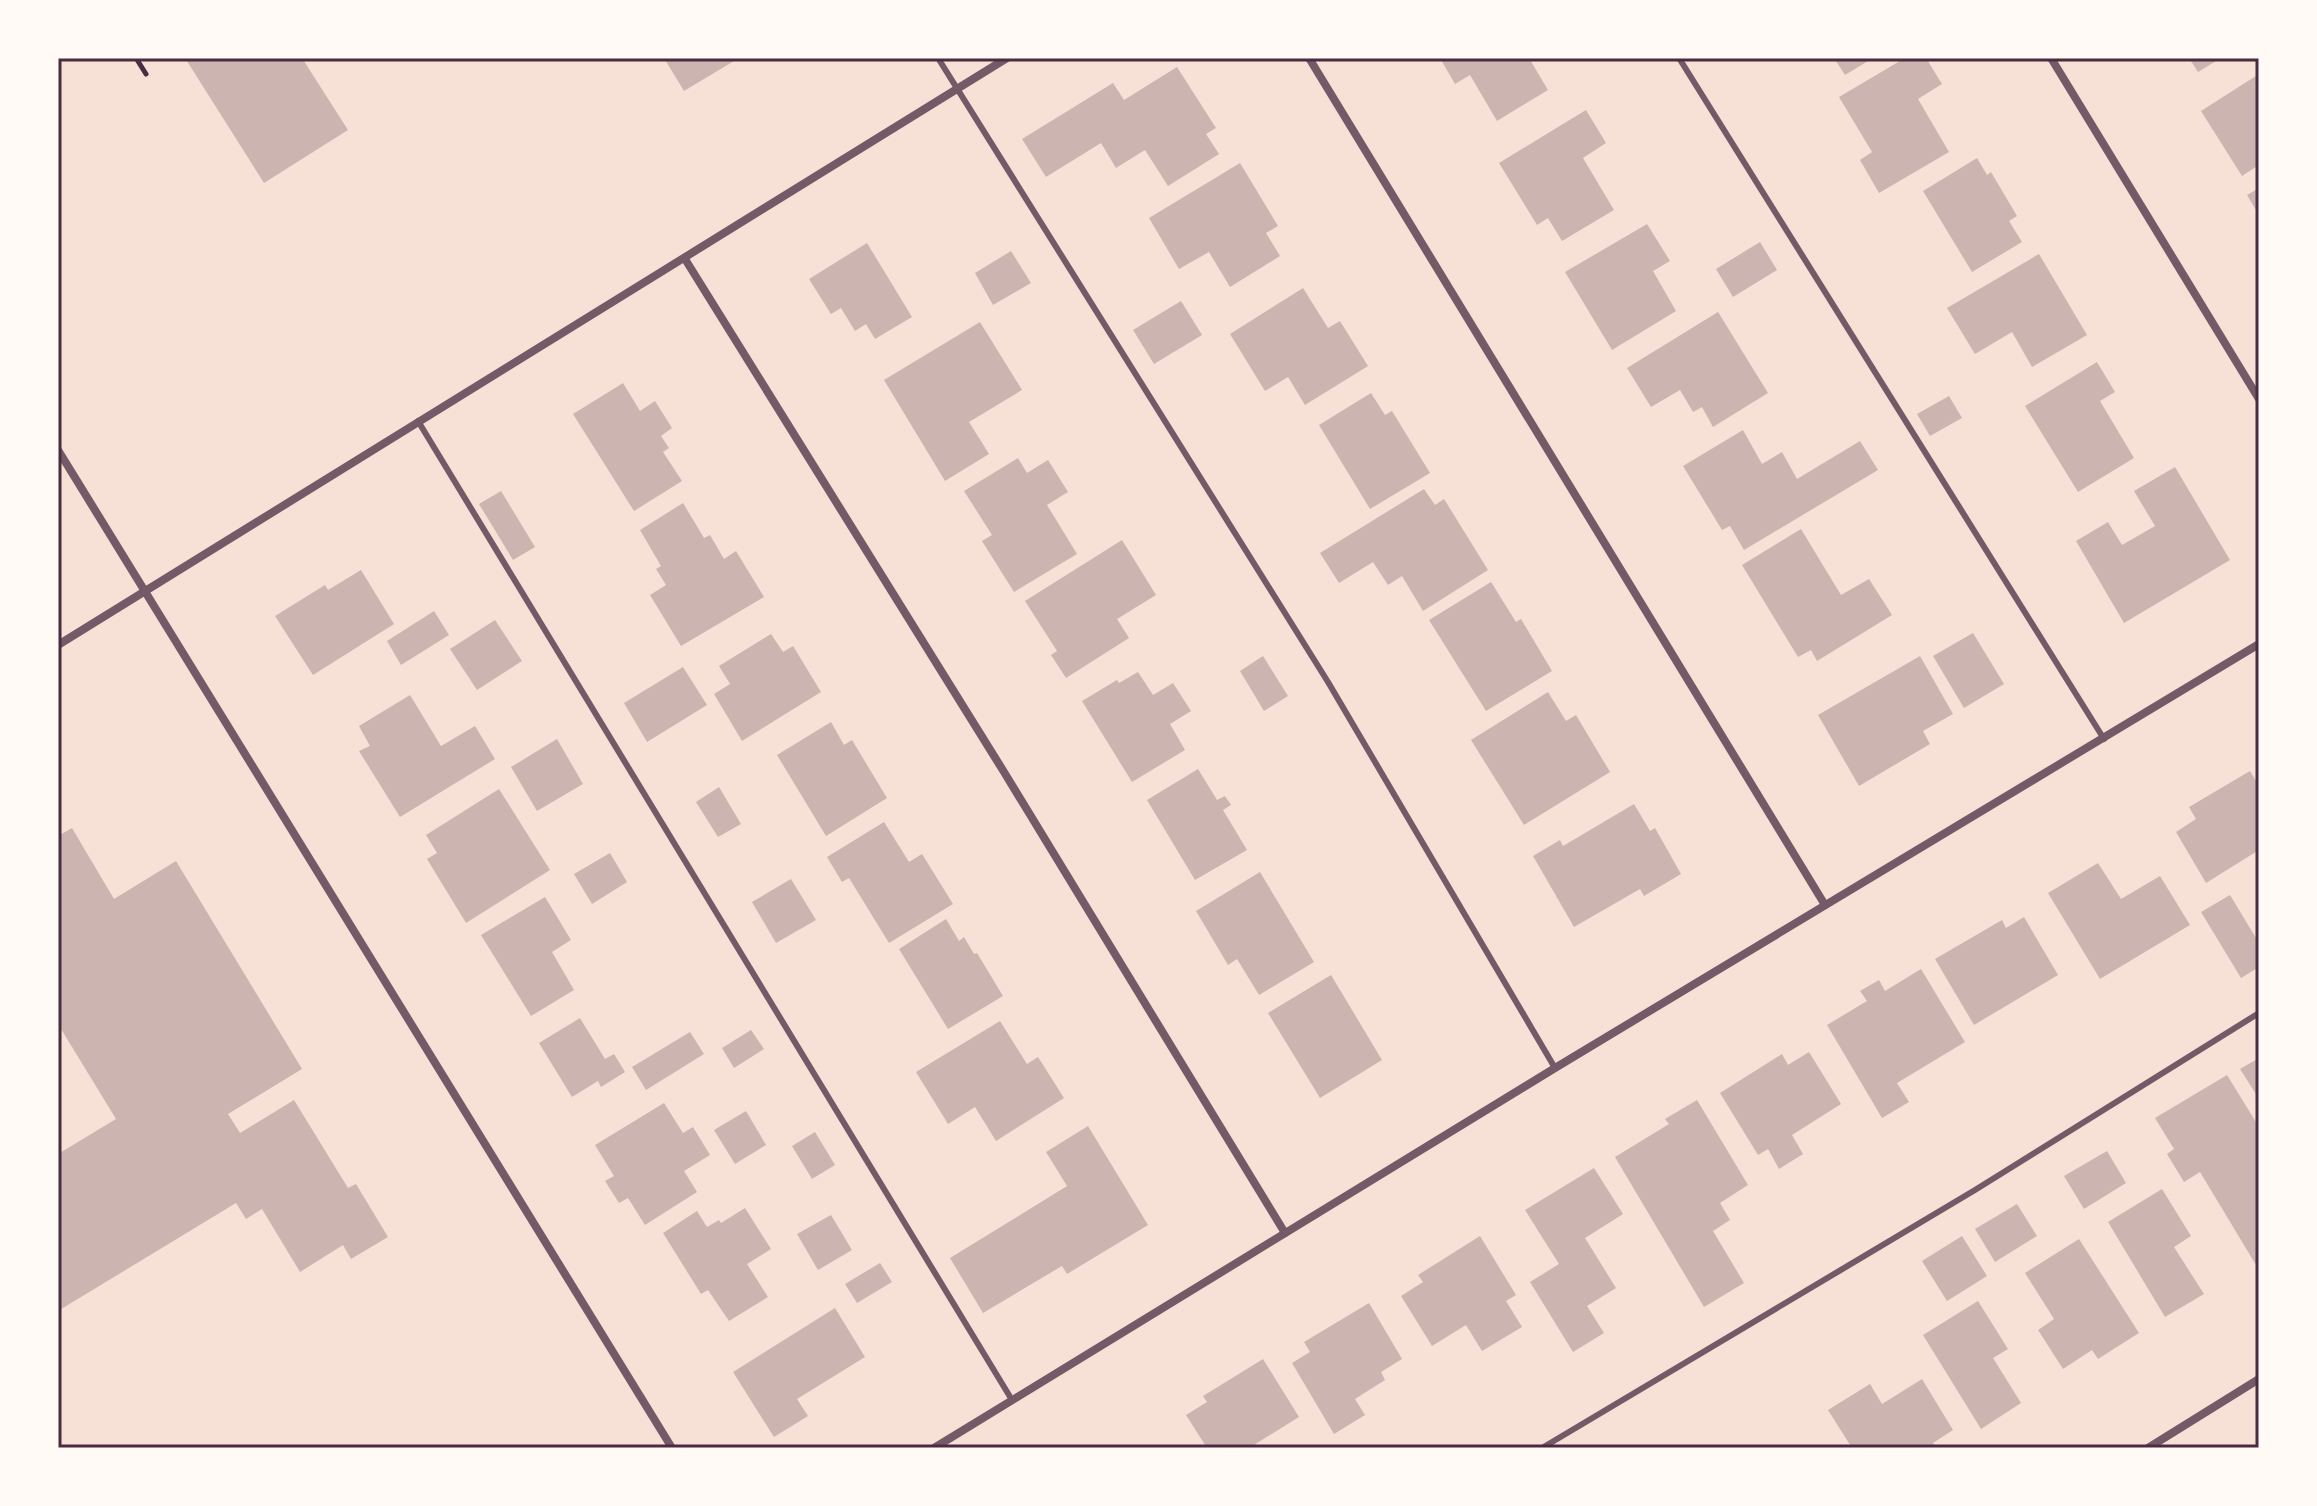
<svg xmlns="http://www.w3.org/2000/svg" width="2317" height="1506" viewBox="0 0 2317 1506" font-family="'Roboto Condensed',sans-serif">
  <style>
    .building { fill: #ccb4b1 }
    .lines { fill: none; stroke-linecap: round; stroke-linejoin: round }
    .path { stroke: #4a2c40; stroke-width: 5 }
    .service { stroke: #755966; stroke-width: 6 }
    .minor { stroke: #755966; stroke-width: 8 }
    .neatline { fill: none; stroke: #4a2c40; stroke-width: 3 }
  </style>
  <rect width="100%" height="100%" fill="#f7e1d7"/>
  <!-- building -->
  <g class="building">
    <polygon points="185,58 302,58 348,130 264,183"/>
    <polygon points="664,58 739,58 684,91"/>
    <polygon points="1440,58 1529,58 1548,90 1497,121 1470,75 1455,84"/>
    <polygon points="1834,58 1873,58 1845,75"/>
    <polygon points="1905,58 1926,58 1942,84 1918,99 1949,152 1879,193 1860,160 1872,152 1839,97"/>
    <polygon points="2189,58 2221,58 2198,72"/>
    <polygon points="1177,67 1216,128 1206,134 1219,154 1168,186 1145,150 1116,168 1101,143 1046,177 1022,139 1113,83 1124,100"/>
    <polygon points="2259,74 2259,165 2242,176 2201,111"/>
    <polygon points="1586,110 1606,143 1583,158 1614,210 1562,241 1548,218 1537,225 1499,163"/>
    <polygon points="1977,158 1987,175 1991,172 2017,216 2009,221 2022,242 1972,272 1923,191"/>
    <polygon points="1240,163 1278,226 1266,233 1280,256 1230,287 1209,252 1179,269 1149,218"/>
    <polygon points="2259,188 2259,215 2247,195"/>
    <polygon points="1647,224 1670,261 1653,271 1676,311 1612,350 1565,272"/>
    <polygon points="1760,242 1777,270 1733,297 1716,269"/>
    <polygon points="867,243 912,317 875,339 866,324 855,331 841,308 831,314 809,279"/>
    <polygon points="1011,251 1031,283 993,305 975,273"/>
    <polygon points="2039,254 2087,335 2032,367 2012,332 1975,354 1947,308"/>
    <polygon points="1303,288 1328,328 1340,321 1368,366 1305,405 1288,377 1265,391 1230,334"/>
    <polygon points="1181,301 1202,335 1154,364 1133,330"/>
    <polygon points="1718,312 1768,393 1713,427 1702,407 1693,412 1680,390 1651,407 1627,368"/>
    <polygon points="980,322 1022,390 969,422 989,454 945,481 884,380"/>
    <polygon points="2097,362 2115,392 2100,401 2134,458 2078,492 2025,406"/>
    <polygon points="623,383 640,411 655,401 672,428 661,436 669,448 663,452 682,481 634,511 573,414"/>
    <polygon points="1371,393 1385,415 1392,411 1430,473 1370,509 1319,425"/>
    <polygon points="1949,396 1962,418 1930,436 1917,414"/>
    <polygon points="1743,430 1762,464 1782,452 1797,479 1860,441 1878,470 1744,550 1730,526 1722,530 1683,466"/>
    <polygon points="1018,458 1027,473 1048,460 1068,492 1047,505 1077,554 1014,592 982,541 992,535 964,491"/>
    <polygon points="2175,467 2230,560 2124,623 2076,541 2108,522 2122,545 2155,526 2134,491"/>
    <polygon points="1424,489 1435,505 1444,499 1488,570 1423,611 1402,576 1388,585 1373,562 1339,583 1320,553"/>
    <polygon points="501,491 535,547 513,560 479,504"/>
    <polygon points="683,503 704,538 710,535 724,559 736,551 764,597 681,646 650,595 666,585 656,569 661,566 640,530"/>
    <polygon points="1801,529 1841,595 1869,579 1892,615 1817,661 1811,650 1798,657 1742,565"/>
    <polygon points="1122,540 1156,595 1117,619 1129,638 1066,678 1051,655 1057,651 1025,601"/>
    <polygon points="361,570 394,624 313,675 275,616 325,585 328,590"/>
    <polygon points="1491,582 1516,622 1521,619 1552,671 1486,711 1429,620"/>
    <polygon points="434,611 449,635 401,665 387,641"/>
    <polygon points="495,620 522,661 477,690 450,649"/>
    <polygon points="1973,633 2004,684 1964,708 1933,656"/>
    <polygon points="771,634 783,652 793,646 821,692 742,741 714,694 730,684 719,666"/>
    <polygon points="1263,656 1288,696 1264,711 1240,671"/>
    <polygon points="1920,656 1953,714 1923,731 1930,744 1859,786 1818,715"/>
    <polygon points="683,667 707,705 647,742 624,703"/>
    <polygon points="1138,672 1153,695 1173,683 1191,711 1170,724 1185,750 1132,782 1082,701 1117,680 1119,683"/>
    <polygon points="1548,692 1566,721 1576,715 1610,772 1524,825 1471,740"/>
    <polygon points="410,695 441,746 475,726 495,759 400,817 359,751 370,746 359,726"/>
    <polygon points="831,722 844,745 852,740 887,798 826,836 777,755"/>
    <polygon points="557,739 583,784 537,811 511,767"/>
    <polygon points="1198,769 1217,800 1225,796 1231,805 1223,810 1247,850 1195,880 1147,800"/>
    <polygon points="2250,771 2259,786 2259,850 2206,883 2176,832 2196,819 2189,807"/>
    <polygon points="719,787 741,824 718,837 696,802"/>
    <polygon points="499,789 550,870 466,923 427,859 437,853 426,835"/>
    <polygon points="1634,804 1650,831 1655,828 1681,874 1644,896 1640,889 1574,927 1533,856 1560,840 1563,846"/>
    <polygon points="884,822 909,862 922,854 953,904 889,943 849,878 842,882 827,857"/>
    <polygon points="72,828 114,899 176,861 302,1069 228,1114 240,1133 294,1100 348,1188 356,1184 388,1237 351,1259 343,1245 300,1272 262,1209 246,1219 236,1203 58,1311 58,1154 116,1119 58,1024 58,836"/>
    <polygon points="610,853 627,882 592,904 574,874"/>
    <polygon points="2098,863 2121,899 2160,876 2190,925 2100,979 2048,893"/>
    <polygon points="1260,872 1314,962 1259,995 1237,959 1228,965 1196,911"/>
    <polygon points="791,879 816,920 776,943 752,902"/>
    <polygon points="2230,895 2259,943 2259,967 2241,978 2201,912"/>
    <polygon points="545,897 571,940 552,952 574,990 531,1016 481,935"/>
    <polygon points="2024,917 2058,975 1974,1025 1935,959 2002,920 2006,928"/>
    <polygon points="946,919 959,941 964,937 974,954 977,953 1003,996 948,1029 899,949"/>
    <polygon points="1921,969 1965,1042 1897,1083 1909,1102 1882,1118 1827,1025 1867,1001 1860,991 1879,980 1885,991"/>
    <polygon points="1331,975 1382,1060 1320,1098 1268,1013"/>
    <polygon points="580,1018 605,1059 614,1054 625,1072 601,1087 598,1081 572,1097 539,1043"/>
    <polygon points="1000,1021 1027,1064 1038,1057 1064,1098 996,1141 975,1107 948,1124 916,1072"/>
    <polygon points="751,1030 764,1049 734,1068 722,1048"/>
    <polygon points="690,1032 704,1054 646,1090 632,1067"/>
    <polygon points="1809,1052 1841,1104 1792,1135 1803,1154 1779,1169 1768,1149 1758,1155 1720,1093 1782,1054 1788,1065"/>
    <polygon points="2259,1058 2259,1099 2240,1069"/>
    <polygon points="2227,1075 2259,1127 2259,1270 2200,1172 2184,1182 2167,1154 2174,1149 2155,1118"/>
    <polygon points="1697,1100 1748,1185 1720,1203 1730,1220 1713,1231 1744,1283 1704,1307 1615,1157 1669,1124 1665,1119"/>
    <polygon points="664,1103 683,1133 693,1127 710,1155 684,1171 697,1192 645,1225 628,1198 619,1203 605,1181 614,1176 595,1145"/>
    <polygon points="746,1111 766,1145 735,1164 714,1130"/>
    <polygon points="1088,1126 1148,1225 1067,1274 1062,1266 983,1313 950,1258 1067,1186 1046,1152"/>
    <polygon points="815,1132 835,1165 812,1179 792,1146"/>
    <polygon points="2107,1151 2126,1183 2084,1209 2064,1176"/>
    <polygon points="1594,1168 1623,1214 1585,1238 1616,1288 1587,1306 1604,1333 1573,1352 1530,1282 1559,1264 1525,1210"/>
    <polygon points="2162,1189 2191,1236 2174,1247 2204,1294 2165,1317 2108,1222"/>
    <polygon points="2017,1204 2037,1236 1995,1262 1975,1229"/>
    <polygon points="745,1208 771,1249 747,1264 768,1297 729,1321 708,1290 701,1294 663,1233 697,1211 707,1227 719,1220 721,1223"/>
    <polygon points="831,1215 852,1250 818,1270 797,1234"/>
    <polygon points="1480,1236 1516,1295 1506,1301 1522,1327 1482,1351 1466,1325 1432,1346 1401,1296 1423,1282 1418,1275"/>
    <polygon points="1962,1236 1987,1276 1947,1301 1922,1261"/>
    <polygon points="2079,1239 2139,1333 2098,1359 2092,1350 2063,1369 2038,1330 2054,1319 2025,1273"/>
    <polygon points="880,1263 892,1282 857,1303 845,1284"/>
    <polygon points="1978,1301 2008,1349 1993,1358 2021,1403 1981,1429 1923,1335"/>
    <polygon points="1369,1303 1402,1359 1381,1372 1385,1380 1355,1399 1365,1415 1334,1434 1292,1363 1310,1352 1304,1342"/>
    <polygon points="835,1308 865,1357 797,1399 808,1416 774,1437 733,1372"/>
    <polygon points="1263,1359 1299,1417 1249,1448 1207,1448 1186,1415 1207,1402 1203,1396"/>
    <polygon points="1922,1379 1953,1430 1933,1443 1936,1448 1852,1448 1828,1410 1870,1384 1882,1404"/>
  </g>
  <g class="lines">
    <!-- path -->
    <polyline class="path" points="136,58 146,74"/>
    <!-- service -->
    <g class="service">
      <polyline points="938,58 1328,682 1555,1068"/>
      <polyline points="1679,58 2104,739"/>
      <polyline points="418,421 1012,1400"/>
      <polyline points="1542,1448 1975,1190 2259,1013"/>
    </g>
    <!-- minor -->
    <g class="minor">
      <polyline points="1309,58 1825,905"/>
      <polyline points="2051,58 2259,399"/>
      <polyline points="685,259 1004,772 1285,1233"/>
      <polyline points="58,450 672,1448"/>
      <polyline points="58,645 1007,58"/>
      <polyline points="934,1448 1555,1068 2259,644"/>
      <polyline points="2148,1448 2259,1379"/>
    </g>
  </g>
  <!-- border -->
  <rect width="2317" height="1506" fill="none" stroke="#fffaf5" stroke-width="120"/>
  <rect x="60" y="60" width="2197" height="1386" class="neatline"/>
</svg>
